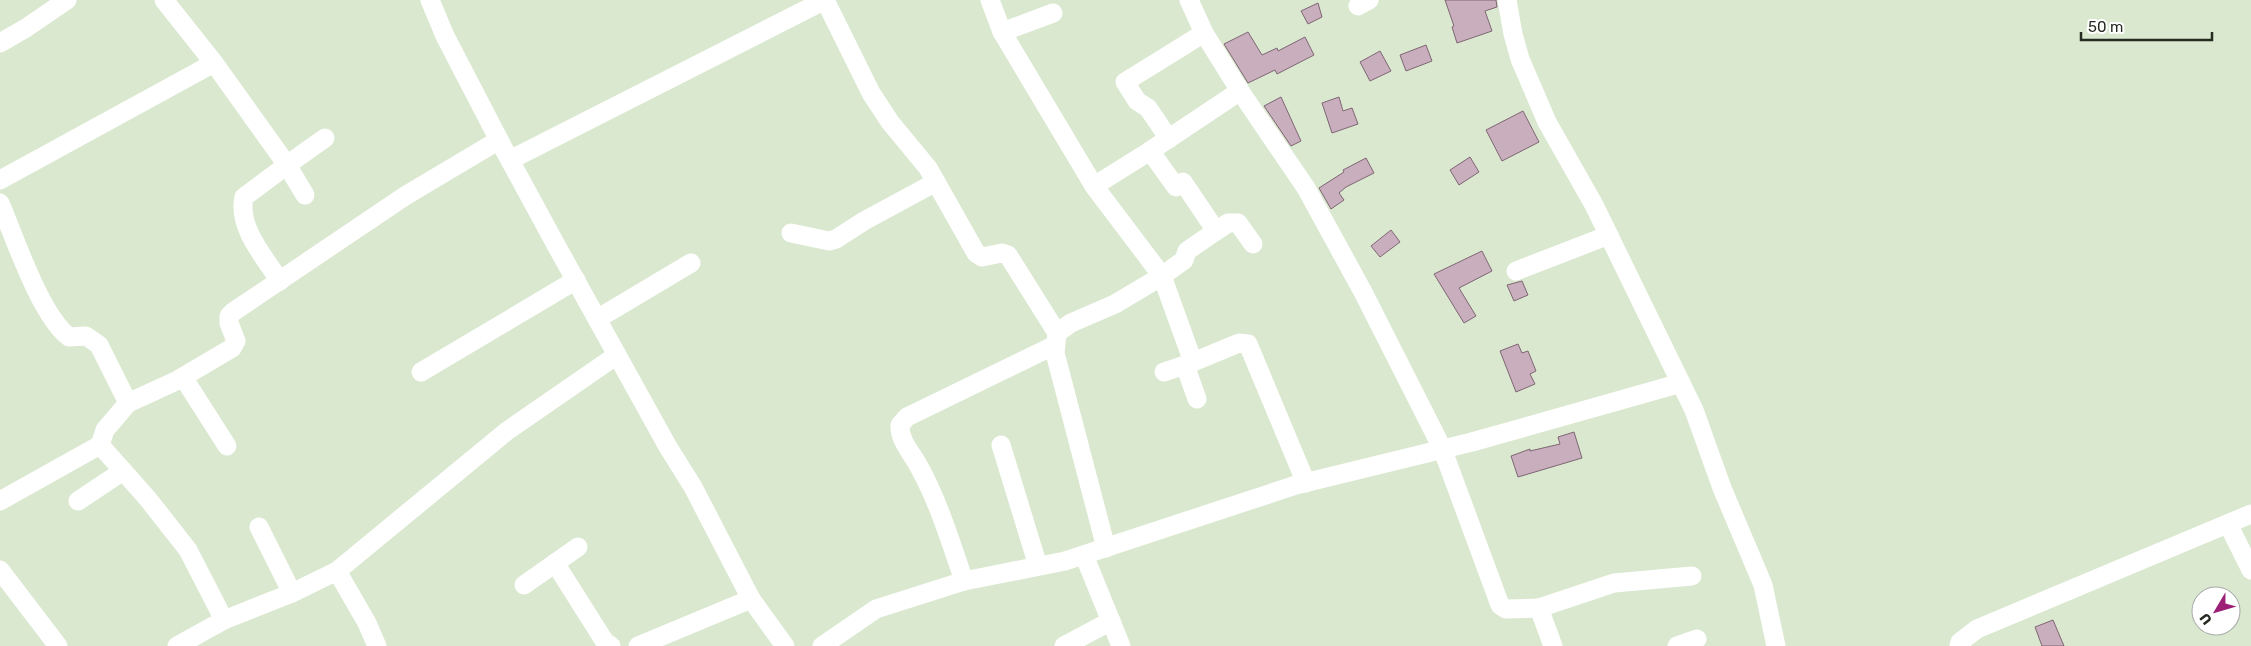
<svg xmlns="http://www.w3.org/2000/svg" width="2251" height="646" viewBox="0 0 2251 646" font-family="Rubik,sans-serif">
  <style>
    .building { fill: #c9aebd; stroke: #7f6674 }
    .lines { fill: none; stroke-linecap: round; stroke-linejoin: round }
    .minor { stroke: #fff; stroke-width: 19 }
  </style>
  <rect width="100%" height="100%" fill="#d9e8cf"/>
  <!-- building -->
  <g class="building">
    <polygon points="1445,0 1496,0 1497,7 1485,11 1492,31 1457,43 1452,27 1454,26"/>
    <polygon points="1318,3 1322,17 1308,24 1301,11"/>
    <polygon points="1248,32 1262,55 1277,48 1278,51 1305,37 1314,55 1277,74 1275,70 1248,83 1224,44"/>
    <polygon points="1426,45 1432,61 1406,71 1400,55"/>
    <polygon points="1380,51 1391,71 1370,81 1360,62"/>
    <polygon points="1281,97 1301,141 1291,146 1264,106"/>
    <polygon points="1339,97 1343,111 1352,108 1358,124 1332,133 1322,103"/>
    <polygon points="1523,111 1539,142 1502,161 1486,130"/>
    <polygon points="1470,157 1479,172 1459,185 1450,170"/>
    <polygon points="1366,158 1374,173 1346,187 1339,193 1344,200 1331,209 1319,188 1344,172 1343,170"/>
    <polygon points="1391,230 1400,242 1380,257 1371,246"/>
    <polygon points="1482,251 1492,271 1459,288 1476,316 1464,323 1434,274"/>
    <polygon points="1522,281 1528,295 1514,301 1507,285"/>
    <polygon points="1518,344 1522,353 1528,351 1536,371 1530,374 1535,384 1516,392 1500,351"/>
    <polygon points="1574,432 1582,458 1518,477 1511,456 1530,449 1530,451 1560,444 1558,437"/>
    <polygon points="2053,620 2064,646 2042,646 2035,627"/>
  </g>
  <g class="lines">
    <!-- minor -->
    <g class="minor">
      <path d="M164 0 214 63 287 165 244 197C237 227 265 258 280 281"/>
      <polyline points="430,0 445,36 499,140 556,245 668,447 693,487 751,599 785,646"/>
      <polyline points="825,0 871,93 890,122 928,168 976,253 982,257 1002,253 1008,255 1057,333"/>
      <polyline points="990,0 1002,32 1094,186 1162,276 1115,304 1071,323 1057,333 1055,353 1106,548"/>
      <polyline points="1189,0 1204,33 1240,91 1306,188 1363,292 1442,448 1500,605 1506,609 1539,608 1553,646"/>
      <polyline points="1507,0 1513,34 1520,59 1547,122 1594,205 1694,410 1722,488 1763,585 1776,646"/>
      <polyline points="1358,6 1369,0"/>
      <polyline points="1002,32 1053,13"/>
      <polyline points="0,43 26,28 67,0"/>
      <polyline points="1169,139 1148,108 1137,101 1125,82 1204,33"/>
      <polyline points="510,160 825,0"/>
      <polyline points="0,180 214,63"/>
      <polyline points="1094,186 1150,151"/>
      <polyline points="305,195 287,165 325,138"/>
      <path d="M0 203C15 238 40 315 69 337L86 336 99 345 128 403"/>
      <polyline points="1216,231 1228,223 1238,223 1253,244"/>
      <polyline points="791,233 829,241 836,239 864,221 936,182"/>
      <polyline points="1516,271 1609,235"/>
      <polyline points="597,319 691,263"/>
      <polyline points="1193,362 1239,343 1248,344 1306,483"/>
      <polyline points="421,372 576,280"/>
      <polyline points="1164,372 1185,365"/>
      <polyline points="183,377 227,446"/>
      <polyline points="1197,399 1185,365 1193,362 1162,276 1184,260 1187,251 1216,231 1183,182 1176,187 1150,151 1240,91"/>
      <polyline points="100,445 148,499 188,550 224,620"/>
      <polyline points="1001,445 1038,566"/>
      <polyline points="0,501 100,445 105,430 128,403 176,381 232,348 236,341 229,323 229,316 233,312 405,196 499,140"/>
      <polyline points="78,501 123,471"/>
      <polyline points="2228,524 2251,570"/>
      <polyline points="259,527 292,593"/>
      <polyline points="1084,555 1121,646"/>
      <polyline points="555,563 605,642 611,646"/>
      <polyline points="0,570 58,646"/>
      <polyline points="337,571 367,623 377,646"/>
      <path d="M964 581C950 540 938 500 917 463 910 451 899 439 900 425L907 417 1055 345"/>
      <polyline points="524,585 578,547"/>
      <polyline points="1539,608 1614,583 1692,576"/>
      <polyline points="177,646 224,620 292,593 337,571 507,431 617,355"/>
      <polyline points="638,646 751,599"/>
      <polyline points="822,646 876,609 964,581 1065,561 1296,485 1472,442 1681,383"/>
      <polyline points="1064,646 1111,621"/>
      <polyline points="1677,646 1697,639"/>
      <polyline points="1959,646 1960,642 1977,629 2251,514"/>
    </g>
  </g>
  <!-- north arrow -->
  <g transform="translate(2216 611) rotate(232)"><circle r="24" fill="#ffffff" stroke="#a8aaa7"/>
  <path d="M0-4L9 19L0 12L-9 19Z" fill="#9c2076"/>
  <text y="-8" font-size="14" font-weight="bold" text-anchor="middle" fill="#262b22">U</text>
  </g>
  <!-- scale -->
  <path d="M2081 32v8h131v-8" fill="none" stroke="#262b22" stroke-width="2.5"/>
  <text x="2088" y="32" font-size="15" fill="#262b22" stroke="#ffffff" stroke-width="4" paint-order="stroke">50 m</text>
</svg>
